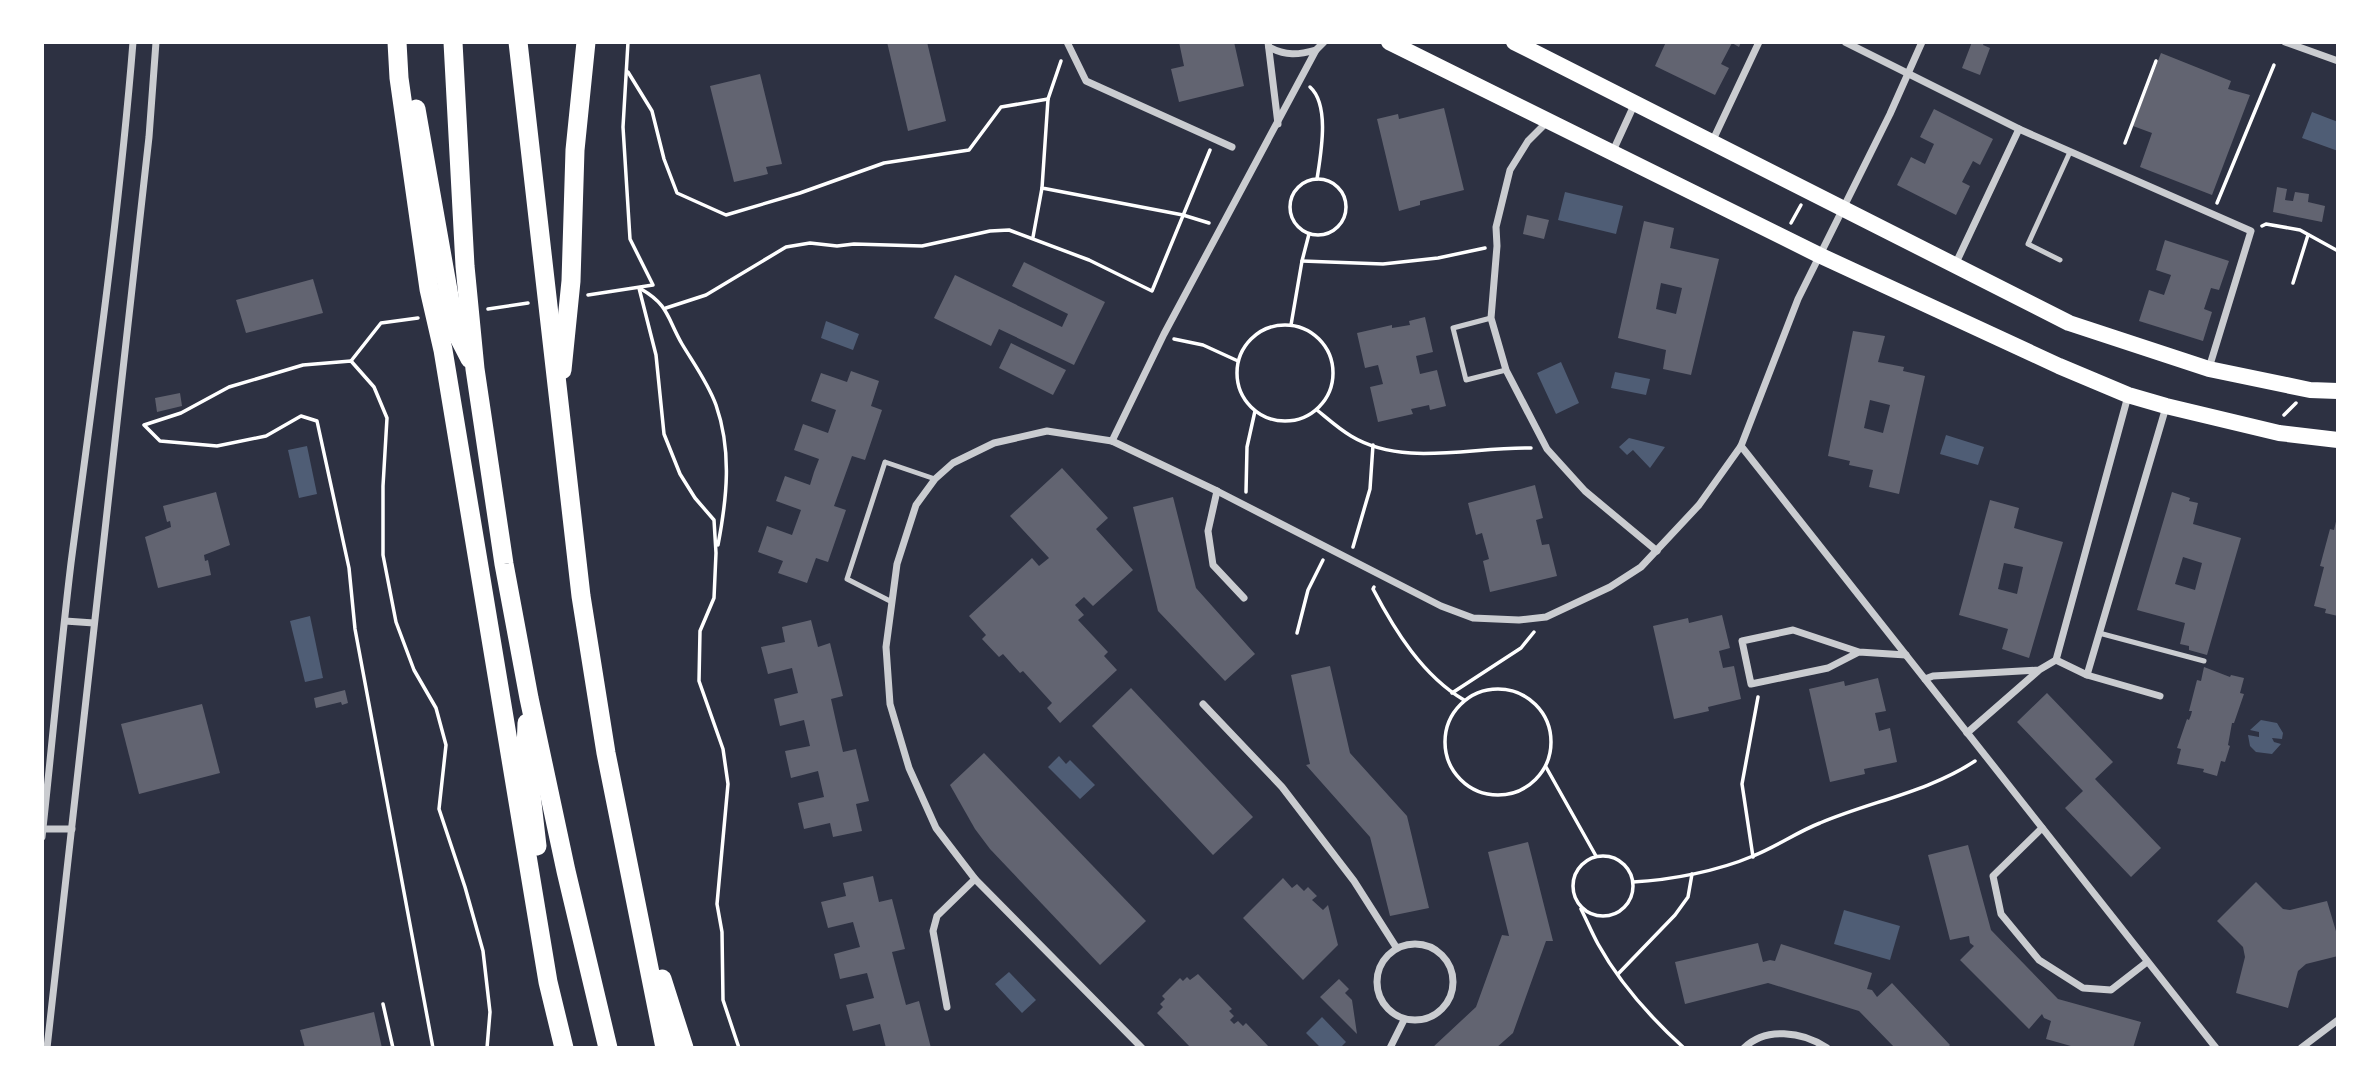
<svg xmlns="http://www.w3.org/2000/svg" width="2380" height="1090" viewBox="0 0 2380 1090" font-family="'Noto Serif',serif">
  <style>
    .water { fill: #4f5d75 }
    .building { fill: #626471; fill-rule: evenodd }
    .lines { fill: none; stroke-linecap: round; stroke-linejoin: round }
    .path { stroke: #fff; stroke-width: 3.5 }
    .service { stroke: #caccd0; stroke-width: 5 }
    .minor { stroke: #caccd0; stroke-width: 7 }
    .primary { stroke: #fff; stroke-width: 16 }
    .motorway { stroke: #fff; stroke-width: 19 }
  </style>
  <rect width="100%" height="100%" fill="#2d3142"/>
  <!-- water -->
  <g class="water">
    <polygon points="2312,112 2338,122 2338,151 2302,138"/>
    <polygon points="1565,192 1623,206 1616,234 1558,220"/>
    <polygon points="826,321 859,334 853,350 821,338"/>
    <polygon points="1561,362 1579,403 1556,414 1537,373"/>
    <polygon points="1615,372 1650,379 1646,395 1611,388"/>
    <polygon points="1946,435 1984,447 1978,465 1940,454"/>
    <polygon points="1629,438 1665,447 1650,468 1633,450 1627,455 1619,447"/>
    <polygon points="307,446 317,494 299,498 288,450"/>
    <polygon points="310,616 323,678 305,682 290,621"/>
    <polygon points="2261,720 2277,723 2283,733 2282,739 2272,738 2274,742 2281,744 2272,754 2256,752 2250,746 2248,735 2259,737 2259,732 2250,730"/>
    <polygon points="1059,756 1066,764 1070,760 1095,785 1080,799 1048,767"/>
    <polygon points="1844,910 1900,926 1890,960 1834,944"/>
    <polygon points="1009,972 1036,1000 1022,1013 995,984"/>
    <polygon points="1322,1017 1346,1042 1342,1046 1344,1048 1321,1048 1306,1033"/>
  </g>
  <!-- building -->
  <g class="building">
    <polygon points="887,42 927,42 946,121 908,131"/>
    <polygon points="1179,42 1234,42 1244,86 1179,102 1171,69 1184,66"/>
    <polygon points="1666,42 1684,44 1685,42 1741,42 1739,47 1732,43 1721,64 1729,68 1715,95 1655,66"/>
    <polygon points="1972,42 1984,42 1983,45 1990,48 1980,75 1962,68"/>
    <polygon points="2161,53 2231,81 2228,89 2250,95 2212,195 2140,167 2152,133 2133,126"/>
    <polygon points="760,74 782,164 766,167 768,174 734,182 710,86"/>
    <polygon points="1444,108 1464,190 1420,201 1420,205 1399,211 1377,119 1398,114 1399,119"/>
    <polygon points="1934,109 1993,139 1980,165 1973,161 1962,182 1970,186 1956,215 1897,185 1911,157 1925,164 1934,144 1920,137"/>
    <polygon points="2277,187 2287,189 2285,200 2293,201 2295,192 2309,194 2308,202 2325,206 2322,222 2273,212"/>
    <polygon points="1527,215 1549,220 1544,239 1523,234"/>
    <path d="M1644 221 1674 228 1670 248 1719 259 1691 375 1663 369 1666 350 1618 338ZM1661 283 1682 288 1676 314 1656 309Z"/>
    <polygon points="2165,240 2229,261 2219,290 2211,288 2204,309 2212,312 2203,341 2139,321 2149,290 2164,295 2171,275 2156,270"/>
    <polygon points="1024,262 1105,302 1074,365 999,329 991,346 934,318 955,275 1062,327 1068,314 1012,286"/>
    <polygon points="313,279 323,313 246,333 236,300"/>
    <polygon points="1425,317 1433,352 1416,356 1420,374 1437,370 1446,406 1430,410 1429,405 1411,409 1413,414 1378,422 1370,387 1383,384 1378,365 1365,368 1357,333 1392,325 1392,328 1410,325 1409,321"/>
    <path d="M1853 331 1885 336 1878 362 1904 367 1903 371 1925 376 1899 494 1869 487 1873 470 1849 465 1850 461 1828 456ZM1870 400 1890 405 1883 433 1864 428Z"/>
    <polygon points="1011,343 1066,370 1053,395 999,368"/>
    <polygon points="851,371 879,381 871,406 882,410 865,460 852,456 834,506 846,510 828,562 816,558 807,583 778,573 783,561 758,552 767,526 792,535 801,510 776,501 785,476 810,485 814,472 819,459 794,450 803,424 828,433 836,410 811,401 821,373 847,382"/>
    <polygon points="180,393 182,406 157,412 155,398"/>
    <polygon points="1062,468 1108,518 1096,529 1133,570 1093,606 1084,597 1075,605 1084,615 1078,620 1108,652 1104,656 1117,670 1060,723 1047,708 1052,703 1023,671 1020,673 1003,654 999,657 982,639 986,635 969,616 1032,558 1039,566 1049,558 1010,516"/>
    <polygon points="1535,485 1543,518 1536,520 1542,545 1549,544 1557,576 1490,592 1483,561 1489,559 1482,533 1476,535 1468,503"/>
    <polygon points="216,492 230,545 204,555 205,561 208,560 211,575 158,588 145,537 171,527 170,521 167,522 163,506"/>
    <path d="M2172 492 2190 498 2189 501 2198 503 2193 524 2241 538 2207 655 2189 650V646L2180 644 2185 623 2137 610ZM2183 557 2202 563 2195 590 2175 584Z"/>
    <polygon points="1173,497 1196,588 1255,654 1225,681 1158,611 1133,507"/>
    <path d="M1990 500 2019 508 2014 528 2063 542 2029 658 2002 649 2008 629 1959 615ZM2004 563 2023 567 2017 594 1998 589Z"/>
    <polygon points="2337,517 2338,517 2338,616 2325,613 2326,609 2314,606 2324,567 2320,566 2330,529 2334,530"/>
    <polygon points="1722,615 1730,648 1719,651 1723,668 1734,666 1741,699 1708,707 1709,711 1674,719 1653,626 1688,618 1689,623"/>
    <polygon points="811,620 818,647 830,643 843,696 831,699 837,726 843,752 856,749 869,801 856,804 862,831 833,837 830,823 804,829 798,803 824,797 818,771 791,778 785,751 810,746 804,720 780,726 774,699 798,693 792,668 768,674 761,647 785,642 782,627"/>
    <polygon points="1330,666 1350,753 1407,816 1429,908 1390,916 1370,837 1306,765 1310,764 1291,675"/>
    <polygon points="2204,667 2230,677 2231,675 2244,678 2240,693 2244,694 2234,723 2232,723 2228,745 2230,746 2225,762 2221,761 2217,776 2203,772 2204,769 2177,764 2181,749 2177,748 2187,719 2189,720 2191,715 2192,711 2189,711 2197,680 2201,681"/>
    <polygon points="1878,678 1886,711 1875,713 1879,731 1890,728 1897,762 1864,769 1865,774 1830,782 1809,689 1844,681 1845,686"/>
    <polygon points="1131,688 1253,817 1213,855 1092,726"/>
    <polygon points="345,690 348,703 342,705 341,702 316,708 314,698"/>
    <polygon points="2047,693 2113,762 2095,779 2161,848 2131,877 2065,808 2083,791 2017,722"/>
    <polygon points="202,704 220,773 139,794 121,724"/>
    <polygon points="984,753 1146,921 1100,965 990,849 975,829 950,785"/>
    <polygon points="1528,842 1553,941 1546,941 1513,1033 1496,1048 1432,1048 1476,1007 1502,935 1509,936 1488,852"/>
    <polygon points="1968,845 1991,930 2058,999 2141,1022 2133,1048 2078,1048 2046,1039 2051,1021 2044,1018 2042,1014 2029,1029 1960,960 1974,946 1970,943 1969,936 1950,940 1928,855"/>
    <polygon points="873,876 879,902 892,899 905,949 892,952 899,979 906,1005 919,1001 931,1048 886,1048 880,1024 853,1031 846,1005 874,998 867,973 840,979 834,954 860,947 853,922 828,928 821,902 846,896 843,883"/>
    <polygon points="1283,878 1292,888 1297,884 1304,891 1308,887 1317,896 1312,900 1323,910 1328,905 1338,945 1303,980 1243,918"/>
    <polygon points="2256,882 2283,909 2290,910 2327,901 2338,938 2338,956 2306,964 2298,971 2288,1008 2236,993 2245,957 2243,947 2217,921"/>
    <polygon points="1758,943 1763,962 1770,960 1775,961 1781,944 1872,973 1867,989 1872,990 1877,997 1892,983 1950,1045 1947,1048 1895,1048 1859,1011 1768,983 1685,1004 1675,962"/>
    <polygon points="1198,974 1232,1009 1229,1011 1234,1016 1230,1020 1234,1024 1238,1021 1243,1026 1246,1023 1270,1048 1195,1048 1193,1046 1191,1048 1157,1013 1163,1007 1160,1004 1165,999 1162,996 1180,978 1183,981 1187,977 1190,980"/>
    <polygon points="1339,979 1349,989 1345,993 1352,1000 1357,1034 1320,997"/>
    <polygon points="374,1012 382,1048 305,1048 300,1030"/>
  </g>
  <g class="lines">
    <!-- path -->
    <g class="path">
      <polyline points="1061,61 1048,99 1042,188 1183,215 1209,223"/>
      <polyline points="628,72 652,111 664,159 677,193 726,215 800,193 884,163 969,150 1001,107 1048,99"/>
      <path d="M1310 87C1330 105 1321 153 1317 179"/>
      <polyline points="2125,143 2156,61"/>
      <circle cx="1318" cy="207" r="28"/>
      <polyline points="2217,203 2274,65"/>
      <polyline points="1791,223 1801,205"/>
      <polyline points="2262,226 2266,224 2300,230 2338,251"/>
      <polyline points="1033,237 1042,188"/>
      <polyline points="1302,261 1383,264 1438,258 1485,248"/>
      <polyline points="2293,283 2308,235"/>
      <polyline points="639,288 656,355 664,434 680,474 695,498 714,520 716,553 714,598 700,631 699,681 723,749 728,784 717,904 722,932 723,1000 739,1048"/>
      <path d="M641 289C669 305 667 318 682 344 694 364 708 383 716 405 732 451 727 498 718 545"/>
      <polyline points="588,295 653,285 630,239 623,127 628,42"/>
      <polyline points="666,308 706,295 786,247 810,243 837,246 854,244 922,246 990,231 1009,230 1089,260 1152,291 1210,150"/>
      <polyline points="488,309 528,303"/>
      <circle cx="1285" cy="373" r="48"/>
      <polyline points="1291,325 1302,261 1309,234"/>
      <polyline points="1174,339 1203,345 1238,361"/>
      <polyline points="351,361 381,323 418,318"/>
      <path d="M1317 410C1328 419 1339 429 1351 436 1404 468 1473 446 1531 448"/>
      <polyline points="2284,415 2296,403"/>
      <polyline points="1246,492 1247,447 1255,411"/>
      <polyline points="1353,547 1370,489 1373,445"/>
      <path d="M1374 587 1373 589C1395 631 1423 676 1464 700"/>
      <polyline points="1297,633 1308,590 1323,560"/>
      <circle cx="1498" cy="742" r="53"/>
      <polyline points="1452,693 1521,648 1534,632"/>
      <polyline points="1546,767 1596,856"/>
      <circle cx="1603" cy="886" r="30"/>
      <polyline points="1753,857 1742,784 1758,697"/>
      <path d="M1633 882C1671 880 1718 871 1753 856 1776 847 1797 832 1820 823 1872 801 1928 792 1975 761"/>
      <path d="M1581 909C1587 921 1592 933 1598 944 1619 982 1651 1018 1684 1048"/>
      <polyline points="1618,974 1675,915 1688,897 1692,874"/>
      <polyline points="383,1004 393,1048"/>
      <polyline points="433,1048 355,629 349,568 317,421 301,416 266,436 217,446 160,441 144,425 181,413 229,387 303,365 351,361 374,387 387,418 383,486 383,555 396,622 414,670 436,708 446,745 439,809 465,887 483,951 490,1012 487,1048"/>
    </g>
    <!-- service -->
    <g class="service">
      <polyline points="2060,260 2028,244 2070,152"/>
      <polyline points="1491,318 1453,328 1466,380 1506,370"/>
      <polyline points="892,602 847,579 885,462 935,479"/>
      <polyline points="2099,633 2204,661"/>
    </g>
    <!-- minor -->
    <g class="minor">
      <polyline points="1067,42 1086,81 1232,147"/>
      <polyline points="1268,42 1278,124"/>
      <polyline points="1845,42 2019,129 2251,231 2209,368"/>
      <polyline points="2285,42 2338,61"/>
      <path d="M1269 47C1286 56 1298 55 1316 50"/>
      <polyline points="1548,121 1528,141 1510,170 1496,227 1497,246 1491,318 1506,370 1547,449 1585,491 1657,551"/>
      <polyline points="1712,142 1759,42"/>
      <polyline points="1612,153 1635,103"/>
      <polyline points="1955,265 2019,129"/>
      <polyline points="1112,441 1164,334 1316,50 1324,42"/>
      <polyline points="1741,446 2216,1048"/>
      <polyline points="1217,491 1208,531 1213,565 1244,598"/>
      <polyline points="65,621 94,623"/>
      <polyline points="1859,652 1793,630 1742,641 1751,684 1828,668 1859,652 1906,655"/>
      <polyline points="2056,660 2128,396"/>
      <polyline points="2056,660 2087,675 2160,696"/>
      <polyline points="2087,675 2166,407"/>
      <polyline points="1925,679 1933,676 2039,670 2056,660"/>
      <polyline points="1203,704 1282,787 1354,881 1396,947"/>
      <polyline points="1967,733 2038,671"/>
      <polyline points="2042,828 1993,876 2001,914 2039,960 2083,988 2111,990 2147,962"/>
      <polyline points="43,829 72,829"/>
      <path d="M42 837C52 746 60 654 71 563 94 389 119 216 133 42"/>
      <circle cx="1415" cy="982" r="38"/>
      <polyline points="947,1007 933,931 937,916 975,879"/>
      <polyline points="47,1048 149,137 156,42"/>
      <polyline points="1142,1048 975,879 936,828 909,768 890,704 886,647 897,564 916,505 935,479 953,463 994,443 1047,431 1112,441 1217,491 1441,606 1473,618 1519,620 1546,617 1610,587 1641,567 1699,505 1741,446 1798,299 1890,114 1922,42"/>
      <polyline points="1390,1048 1404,1020"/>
      <path d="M1744 1048C1765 1027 1802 1031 1827 1048"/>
      <polyline points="2301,1048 2338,1020"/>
    </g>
    <!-- primary -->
    <g class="primary">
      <polyline points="1389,42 1819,255 2059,366 2128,395 2166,406 2279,433 2338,440"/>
      <polyline points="1514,42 2069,323 2209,369 2310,390 2338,391"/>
    </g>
    <!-- motorway -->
    <g class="motorway">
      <polyline points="397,42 399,78 429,289 443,350 548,982 564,1048"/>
      <polyline points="453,42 465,266 475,369 504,564 529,698 566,871 608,1048"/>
      <polyline points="518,42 581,596 606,753 665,1048"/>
      <polyline points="416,109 455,330 470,359"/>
      <polyline points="562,370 571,281 575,150 586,42"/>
      <polyline points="527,723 526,751 537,846"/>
      <polyline points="662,979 684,1048"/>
    </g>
  </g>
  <!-- border -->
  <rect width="2380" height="1090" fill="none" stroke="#ffffff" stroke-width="88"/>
</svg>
